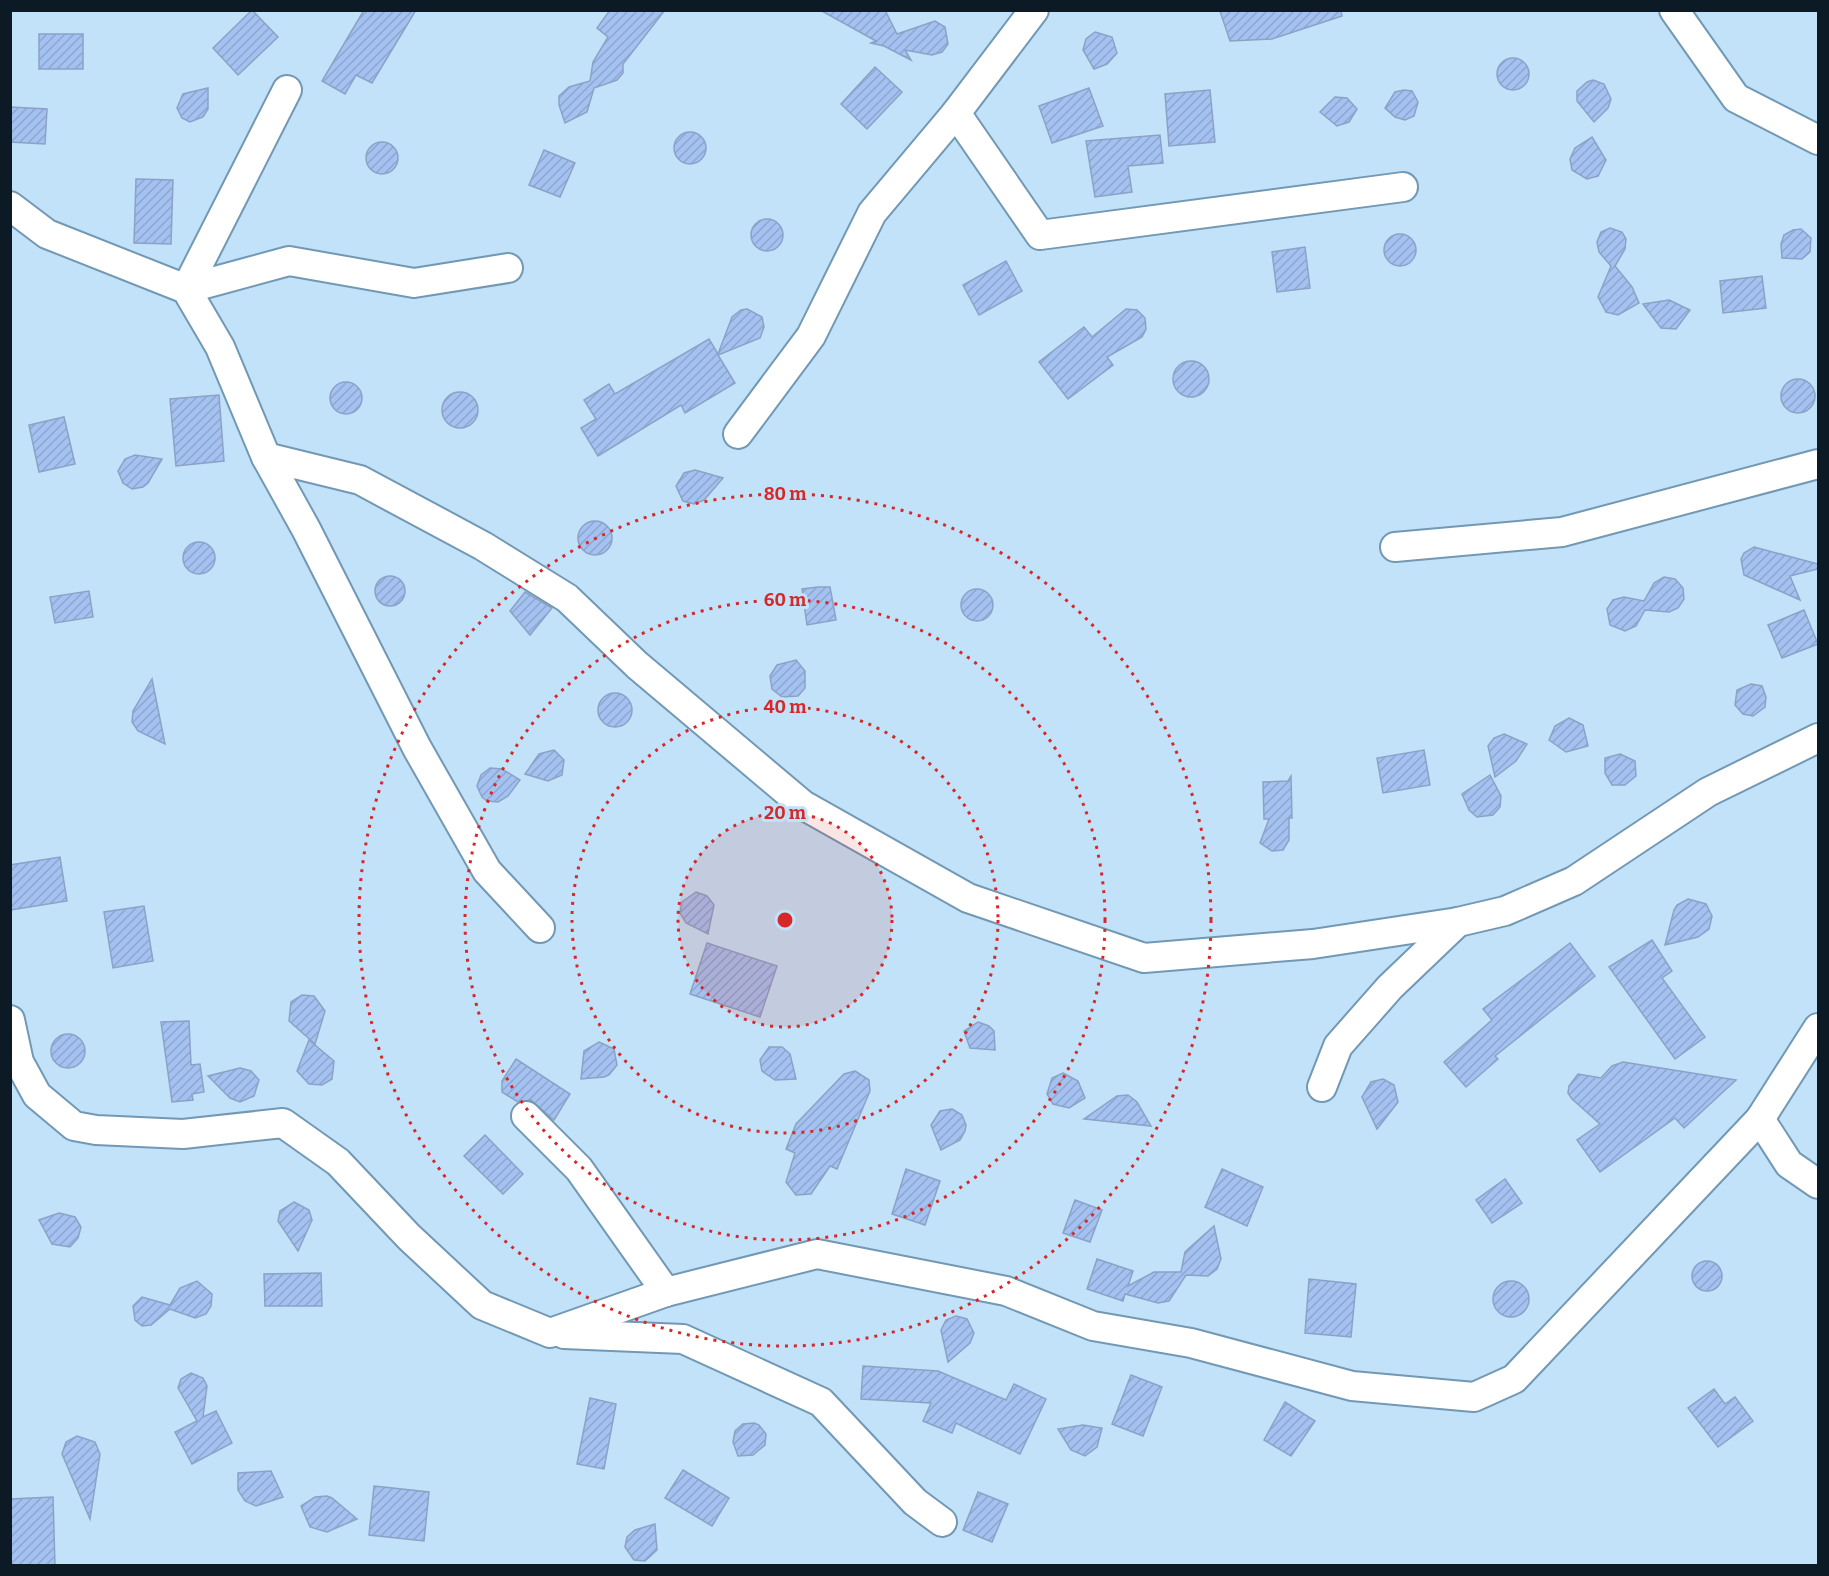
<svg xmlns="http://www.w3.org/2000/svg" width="1829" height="1576" viewBox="0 0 1829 1576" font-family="Bitter,serif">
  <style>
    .building { fill: url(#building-hatch); stroke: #8ba2c6; stroke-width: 1.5 }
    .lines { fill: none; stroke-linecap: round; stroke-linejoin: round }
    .minor-casing { stroke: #7298b4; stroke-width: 32 }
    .minor { stroke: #fff; stroke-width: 28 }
    .ring { fill: none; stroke: #d62828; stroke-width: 3; stroke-dasharray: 3 6 }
    .centre { fill: #d62828; stroke: #c1e2f9; stroke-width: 3 }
    .ring-label { font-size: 18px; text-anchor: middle; font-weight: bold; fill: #d62828; stroke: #c1e2f9; stroke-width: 6; stroke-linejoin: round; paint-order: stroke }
  </style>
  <defs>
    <pattern id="building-hatch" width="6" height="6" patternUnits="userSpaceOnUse" patternTransform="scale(1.5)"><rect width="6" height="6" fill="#a4c2f1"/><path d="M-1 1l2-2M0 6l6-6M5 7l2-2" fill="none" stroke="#8ca6ce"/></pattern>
  </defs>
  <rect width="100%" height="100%" fill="#c1e2f9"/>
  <!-- building -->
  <g class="building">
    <polygon points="252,10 278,37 238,75 213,48"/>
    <polygon points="364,10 416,10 372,83 356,75 345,94 322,81"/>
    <polygon points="610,10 665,10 623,64 623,73 617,80 594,88 587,112 565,123 559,105 559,96 569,87 590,81 593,62 608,37 597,28"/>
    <polygon points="820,10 885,10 897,34 935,21 945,27 948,44 942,52 932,55 905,50 911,60 884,46 871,43 876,41"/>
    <polygon points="1220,11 1341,11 1342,16 1272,39 1230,41"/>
    <polygon points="1095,32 1112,37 1117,53 1107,64 1094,69 1083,50 1086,39"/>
    <rect x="39" y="34" width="44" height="35"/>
    <circle cx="1513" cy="74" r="16"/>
    <polygon points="875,67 902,92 867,129 841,104"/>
    <polygon points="1593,80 1604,84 1611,99 1608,108 1594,122 1577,101 1577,91 1587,82"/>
    <polygon points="208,88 208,109 203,117 190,122 182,118 177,108 183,94"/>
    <polygon points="1089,88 1103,126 1052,143 1039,106"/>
    <polygon points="1210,90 1215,142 1169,146 1165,94"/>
    <polygon points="1404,90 1412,91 1418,102 1414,116 1405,120 1395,117 1385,108 1395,92"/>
    <polygon points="1335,97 1347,98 1357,109 1349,122 1337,126 1320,112"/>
    <polygon points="10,107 47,109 45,144 10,142"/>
    <circle cx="690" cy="148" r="16"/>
    <polygon points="1160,135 1163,163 1128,166 1132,192 1095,197 1086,141"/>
    <polygon points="1592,137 1606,160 1598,176 1587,179 1572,170 1570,159 1575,148"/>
    <circle cx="382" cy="158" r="16"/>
    <polygon points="544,150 575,163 560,197 529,185"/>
    <polygon points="136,179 173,180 171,244 134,243"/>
    <circle cx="767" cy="235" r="16"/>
    <polygon points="1610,228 1622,232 1626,239 1625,249 1615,266 1632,287 1639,303 1618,315 1606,312 1598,297 1611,266 1599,252 1597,242 1601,232"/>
    <polygon points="1801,229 1811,238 1810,252 1802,259 1782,258 1781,244 1784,235 1793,230"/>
    <circle cx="1400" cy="250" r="16"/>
    <polygon points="1305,247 1310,288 1277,292 1272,252"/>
    <polygon points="1006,261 1022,291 979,315 963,285"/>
    <polygon points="1762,276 1766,308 1723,313 1720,281"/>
    <polygon points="1669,300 1690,310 1676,329 1661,328 1643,304"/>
    <polygon points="747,309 762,317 764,327 760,338 718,355 735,383 685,413 681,405 598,456 581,428 596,419 584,400 609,384 615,394 709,339 718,354 732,317 741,310"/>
    <polygon points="1126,309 1137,310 1145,318 1146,329 1142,337 1107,357 1113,365 1068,399 1039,362 1084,327 1092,337"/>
    <circle cx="1191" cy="379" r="18"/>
    <circle cx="1798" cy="396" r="17"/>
    <circle cx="346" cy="398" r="16"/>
    <circle cx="460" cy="410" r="18"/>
    <polygon points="219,395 224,461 176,466 170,399"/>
    <polygon points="64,417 75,464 39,472 29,425"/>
    <polygon points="135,455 162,459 148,483 143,487 132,489 123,483 118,471 125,459"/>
    <polygon points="695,470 723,478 704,500 694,504 683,501 676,486 684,473"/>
    <circle cx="595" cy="538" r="17"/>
    <circle cx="199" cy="558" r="16"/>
    <polygon points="1754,547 1818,564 1818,569 1790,576 1800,600 1744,575 1741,559 1744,553"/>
    <circle cx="390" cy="591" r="15"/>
    <polygon points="1664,577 1675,579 1683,588 1684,599 1678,608 1669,612 1645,610 1636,626 1625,631 1610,625 1607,609 1613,600 1624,597 1644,601 1654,583"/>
    <polygon points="818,587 830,587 836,620 807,625 802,589"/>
    <circle cx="977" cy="605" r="16"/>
    <polygon points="89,591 93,617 55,623 50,597"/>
    <polygon points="525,592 552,608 530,635 510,611"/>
    <polygon points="1804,610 1818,644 1782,658 1768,625"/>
    <polygon points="796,660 805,671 805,688 798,696 782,697 772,689 770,676 777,665"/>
    <polygon points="152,679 165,744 138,731 132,722 133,711"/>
    <polygon points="1751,684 1762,686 1766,697 1765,707 1753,716 1743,714 1735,705 1737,690"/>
    <circle cx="615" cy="710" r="17"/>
    <polygon points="1569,718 1583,725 1588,746 1566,752 1549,740 1555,726"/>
    <polygon points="1504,734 1527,744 1516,761 1495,777 1488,746 1494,738"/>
    <polygon points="554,750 564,760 562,775 548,781 525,774 539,754"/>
    <polygon points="1424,750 1430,785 1383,793 1377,758"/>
    <polygon points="1620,754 1635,761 1636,776 1625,785 1612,785 1605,773 1605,758"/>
    <polygon points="490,768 502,769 520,780 508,796 498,802 487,801 482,797 477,786 481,775"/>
    <polygon points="1490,775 1501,796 1500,807 1493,815 1477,817 1469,810 1462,794"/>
    <polygon points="1291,776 1292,818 1289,818 1289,840 1283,850 1272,851 1260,843 1269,819 1264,819 1263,782 1288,781"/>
    <polygon points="60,857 67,901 10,910 10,865"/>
    <polygon points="696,892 707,896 714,905 708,934 686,923 680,913 682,902"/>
    <polygon points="1688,899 1706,904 1712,916 1709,929 1698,937 1665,945 1674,910 1677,905"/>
    <polygon points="144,906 153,961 113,968 104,912"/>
    <polygon points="1652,940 1672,971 1662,978 1705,1037 1675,1059 1609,967"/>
    <polygon points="707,943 777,966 760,1017 690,994"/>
    <polygon points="1570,943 1595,976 1495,1056 1498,1059 1466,1087 1444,1062 1492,1020 1483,1009"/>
    <polygon points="302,995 314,996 325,1011 315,1044 289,1021 291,1002"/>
    <polygon points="189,1021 191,1065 200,1064 204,1092 192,1094 193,1100 172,1102 161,1022"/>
    <polygon points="978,1022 989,1026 994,1031 995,1050 970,1048 964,1031"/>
    <circle cx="68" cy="1051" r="17"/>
    <polygon points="309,1040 334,1061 332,1079 322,1085 309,1084 297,1071"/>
    <polygon points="599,1042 614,1049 617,1065 609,1075 604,1077 581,1079 584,1051"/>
    <polygon points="769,1047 782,1047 790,1054 796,1079 775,1080 762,1071 760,1060"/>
    <polygon points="516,1059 570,1094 554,1120 531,1100 518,1102 502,1092 502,1081"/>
    <polygon points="1623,1062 1736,1080 1684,1128 1675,1118 1600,1172 1577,1140 1600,1124 1572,1099 1568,1093 1569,1086 1578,1074 1601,1078 1612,1066"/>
    <polygon points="240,1068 251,1071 259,1080 254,1096 240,1102 230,1098 208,1076"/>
    <polygon points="855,1071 869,1080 870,1091 837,1169 830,1166 811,1194 796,1195 786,1182 795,1153 786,1149 796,1124 844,1074"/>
    <polygon points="1063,1073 1078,1081 1085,1098 1069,1108 1053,1104 1047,1094 1052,1078"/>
    <polygon points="1383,1079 1394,1085 1398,1102 1377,1129 1362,1097 1371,1082"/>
    <polygon points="1128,1095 1137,1102 1151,1126 1084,1119 1117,1096"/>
    <polygon points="952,1109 962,1115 966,1125 965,1131 960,1140 941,1150 931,1125 940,1111"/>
    <polygon points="485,1135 523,1174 503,1194 464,1156"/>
    <polygon points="906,1169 940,1181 925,1225 892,1214"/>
    <polygon points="1222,1169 1263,1187 1247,1226 1205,1207"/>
    <polygon points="1505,1179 1522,1203 1492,1223 1476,1200"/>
    <polygon points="1075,1200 1102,1210 1090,1242 1063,1233"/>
    <polygon points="294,1202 309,1210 312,1220 298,1251 278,1221 280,1211"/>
    <polygon points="59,1213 75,1217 81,1227 78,1238 70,1247 52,1244 39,1220"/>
    <polygon points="1214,1226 1221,1259 1217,1269 1208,1276 1186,1275 1169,1301 1158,1303 1125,1294 1123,1301 1087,1289 1097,1259 1133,1271 1128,1286 1154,1272 1181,1272 1185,1252"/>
    <circle cx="1707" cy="1276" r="15"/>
    <polygon points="321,1273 322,1306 265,1306 264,1274"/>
    <polygon points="1309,1279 1356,1284 1351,1337 1305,1333"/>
    <polygon points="197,1281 212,1294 211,1306 206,1314 195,1318 170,1309 151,1325 142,1326 135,1320 133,1306 142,1297 170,1305 180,1288"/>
    <circle cx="1511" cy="1299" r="18"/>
    <polygon points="956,1316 967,1319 974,1333 970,1343 948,1362 941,1330 946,1320"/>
    <polygon points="863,1366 938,1371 1006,1400 1014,1384 1046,1399 1020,1454 956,1423 952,1433 923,1421 931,1403 861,1399"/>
    <polygon points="191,1373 203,1378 207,1386 203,1417 216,1411 232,1443 192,1464 175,1432 197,1421 178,1388 181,1379"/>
    <polygon points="1131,1375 1162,1387 1143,1436 1112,1424"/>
    <polygon points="1714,1389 1725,1404 1735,1397 1753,1421 1718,1447 1688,1408"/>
    <polygon points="590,1398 616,1404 604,1469 577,1464"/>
    <polygon points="1285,1402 1315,1421 1291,1456 1264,1440"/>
    <polygon points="754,1423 759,1425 766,1434 765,1445 753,1455 738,1456 733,1442 735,1431 743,1424"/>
    <polygon points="1083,1425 1102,1428 1097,1447 1085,1456 1071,1450 1058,1429"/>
    <polygon points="77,1436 95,1442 100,1454 90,1519 62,1454 66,1442"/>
    <polygon points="683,1470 729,1498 712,1526 665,1498"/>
    <polygon points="271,1471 283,1497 256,1506 245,1501 238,1490 238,1473"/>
    <polygon points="374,1486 429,1492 424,1541 369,1535"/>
    <polygon points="978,1492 1008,1504 992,1542 963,1530"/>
    <polygon points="327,1496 332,1498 357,1519 327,1532 310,1527 301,1506 315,1497"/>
    <polygon points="53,1497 55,1566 10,1566 10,1499"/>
    <polygon points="655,1524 657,1550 645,1561 634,1560 625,1547 627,1537 635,1530"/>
  </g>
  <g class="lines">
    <defs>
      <g id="minor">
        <polyline points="1034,10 956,113 1040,235 1403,187"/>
        <polyline points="1674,10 1736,98 1818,140"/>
        <polyline points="10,206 47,234 186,289 220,347 266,457 360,480 483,546 567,598 637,665 803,805 968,898 1144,958 1313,944 1458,922 1505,911 1574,881 1708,792 1818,738"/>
        <polyline points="186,289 289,261 414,283 508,268"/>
        <polyline points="186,289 287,90"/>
        <polyline points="738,434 811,336 872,213 956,113"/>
        <polyline points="266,457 306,529 417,748 487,871 540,928"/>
        <polyline points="1395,547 1562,532 1818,464"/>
        <polyline points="10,1020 19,1062 37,1095 74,1126 96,1130 183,1134 283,1123 338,1162 409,1237 482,1305 550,1333 666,1292 817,1254 1006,1291 1093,1326 1191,1343 1352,1386 1474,1397 1514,1379 1760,1119 1818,1028"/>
        <polyline points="1322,1087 1338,1046 1390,987 1458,922"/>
        <polyline points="526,1116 579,1169 666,1292"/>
        <polyline points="1760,1119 1789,1164 1818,1184"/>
        <polyline points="564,1334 683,1339 821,1402 915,1502 942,1522"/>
      </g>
    </defs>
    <!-- minor casing -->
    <use href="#minor" class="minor-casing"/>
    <!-- minor -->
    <use href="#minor" class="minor"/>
  </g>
  <!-- distance rings -->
  <circle cx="785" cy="920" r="107" fill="#d62828" fill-opacity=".12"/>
  <g class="ring">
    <circle cx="785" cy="920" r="107"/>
    <circle cx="785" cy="920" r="213"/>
    <circle cx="785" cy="920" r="320"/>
    <circle cx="785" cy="920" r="426"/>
  </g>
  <circle cx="785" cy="920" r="9" class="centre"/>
  <g class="ring-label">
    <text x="785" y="500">80 m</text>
    <text x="785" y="606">60 m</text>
    <text x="785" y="713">40 m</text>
    <text x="785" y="819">20 m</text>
  </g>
  <!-- border -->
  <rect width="1829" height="1576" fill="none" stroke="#0b1a24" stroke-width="24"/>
</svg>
